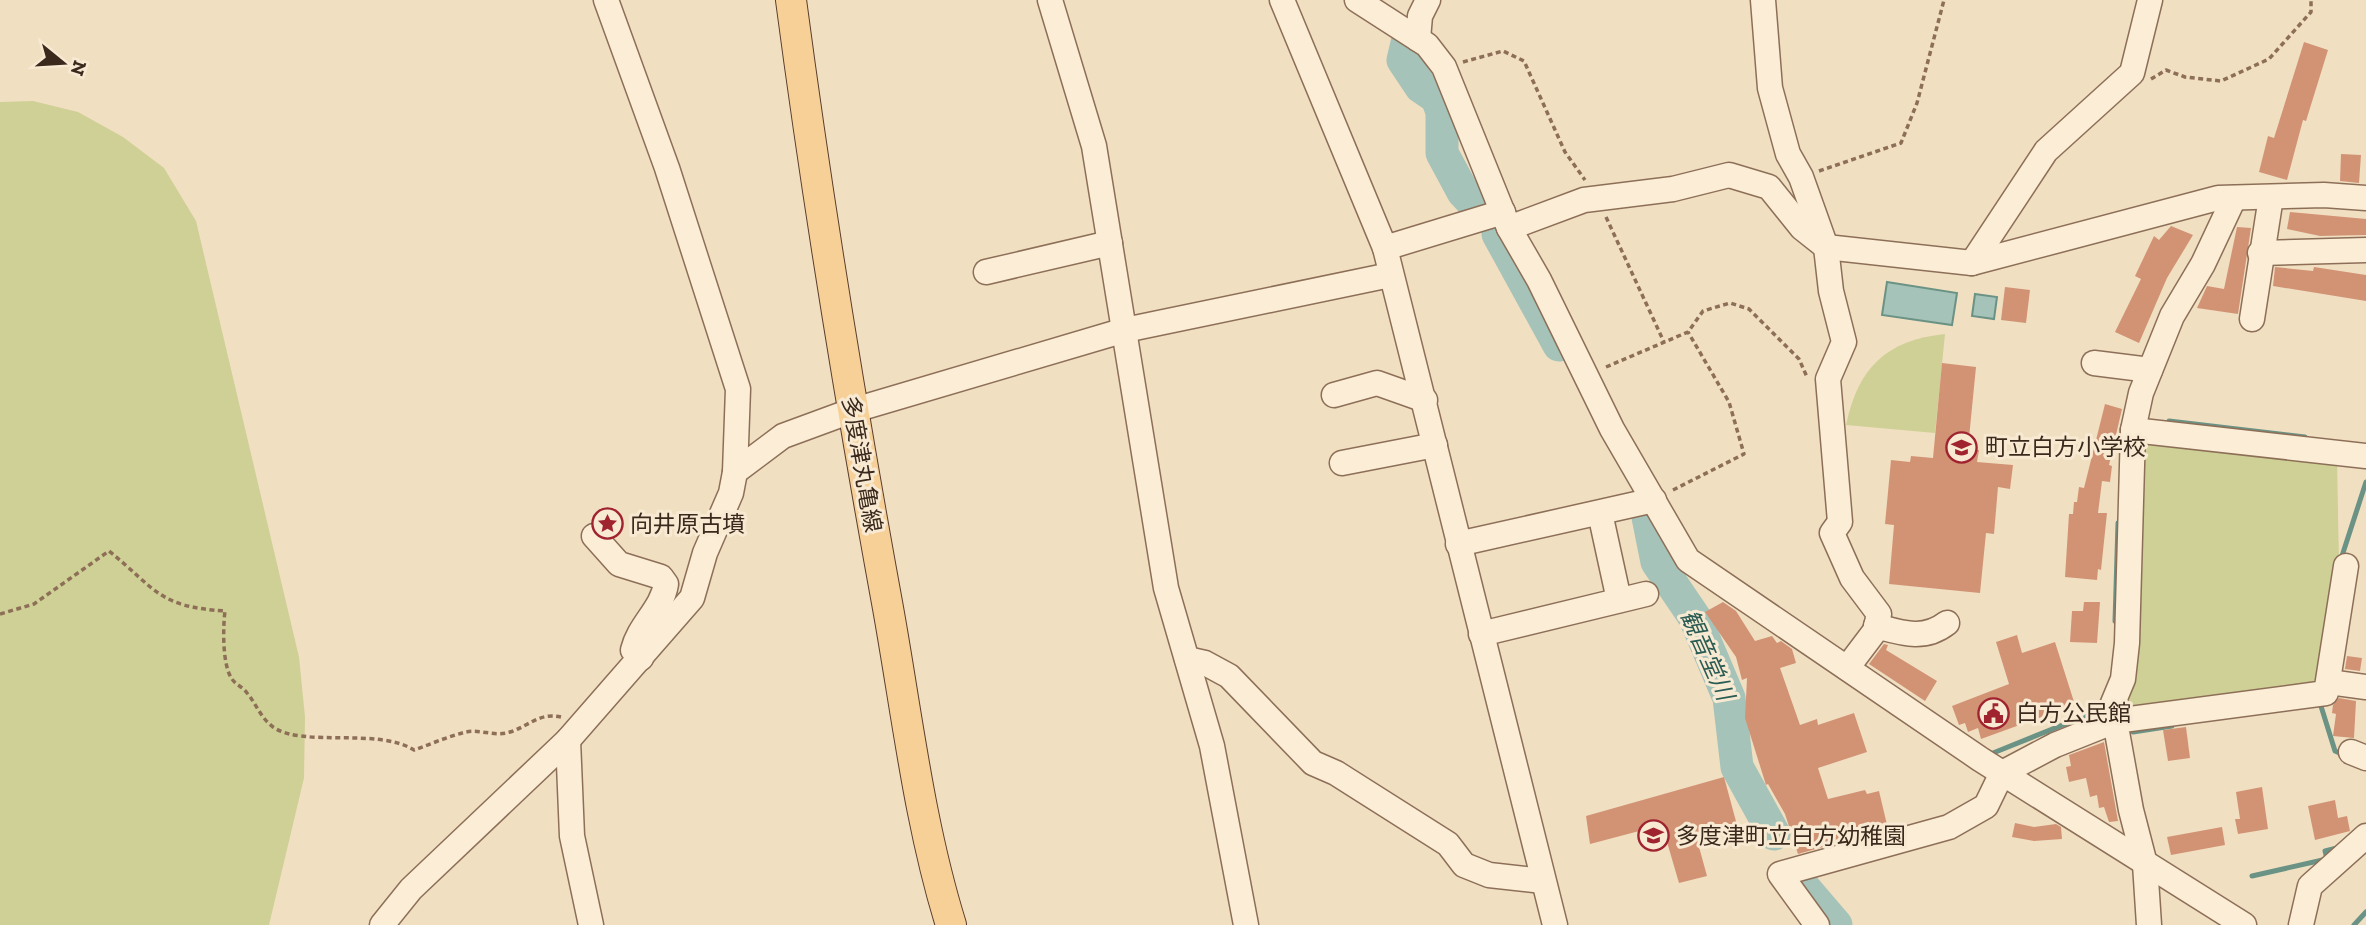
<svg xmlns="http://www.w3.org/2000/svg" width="2366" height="925" viewBox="0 0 2366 925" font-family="'Zilla Slab','Noto Sans JP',serif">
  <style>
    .green { fill: #cfd095 }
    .water { fill: #a5c3b8; stroke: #6b9385; stroke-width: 2 }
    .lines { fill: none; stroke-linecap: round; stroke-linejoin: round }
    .stream { stroke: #6b9385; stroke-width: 5 }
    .river { stroke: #a5c3b8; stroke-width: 33 }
    .building { fill: #d29375 }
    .minor-casing { stroke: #8d6f58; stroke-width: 27 }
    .major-casing { stroke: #5a3d2c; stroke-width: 32 }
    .path { stroke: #8d6f58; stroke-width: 3.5; stroke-dasharray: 5 3.5; stroke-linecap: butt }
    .minor { stroke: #fbedd6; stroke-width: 24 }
    .major { stroke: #f7d097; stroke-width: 30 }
    .labels { text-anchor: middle; stroke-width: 6; stroke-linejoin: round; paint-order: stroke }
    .poi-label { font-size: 23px; fill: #3b291d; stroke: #f8ead2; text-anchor: start }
    .street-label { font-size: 23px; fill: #3b291d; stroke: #f8ead2 }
    .water-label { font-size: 24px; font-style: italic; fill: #2b5c54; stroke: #f8ead2 }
  </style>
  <rect width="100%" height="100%" fill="#f1dfc2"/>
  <!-- green -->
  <g class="green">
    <polygon points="33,101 78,112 123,137 164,168 196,221 299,657 305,717 304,778 269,925 0,925 0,102"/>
    <path d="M1945 334 1935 433 1846 425C1858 368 1886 340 1945 334Z"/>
    <polygon points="2140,437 2337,459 2339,565 2319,688 2124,716 2132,673"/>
  </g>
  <!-- water -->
  <g class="water">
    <polygon points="1887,282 1957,293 1952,325 1882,315"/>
    <polygon points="1975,294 1997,297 1994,319 1972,316"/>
  </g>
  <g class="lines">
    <!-- stream -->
    <g class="stream">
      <polyline points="2169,421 2305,437"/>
      <polyline points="2341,559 2366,482"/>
      <polyline points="2115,621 2118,523"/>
      <polyline points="2316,704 2320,703 2335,751 2344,755"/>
      <polyline points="2133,732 2172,726"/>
      <polyline points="1993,753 2085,716 2104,699"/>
      <polyline points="2252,876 2327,859 2325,851 2337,848"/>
      <polyline points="2354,925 2366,912"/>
    </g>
    <!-- river -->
    <g class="river">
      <polyline points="1409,35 1403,60 1421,87 1437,98 1442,112 1442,153 1463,192 1478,208"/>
      <polyline points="1498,234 1559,345"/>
      <polyline points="1648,517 1657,562 1695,618 1729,698 1737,767 1774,834"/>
      <polyline points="1800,883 1836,925"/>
    </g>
  </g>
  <!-- building -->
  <g class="building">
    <polygon points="2304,42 2328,50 2306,121 2303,120 2287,180 2259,172 2268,136 2274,138"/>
    <polygon points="2341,154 2361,155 2359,183 2340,181"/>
    <polygon points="2290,212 2366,219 2366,235 2320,236 2287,229"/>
    <polygon points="2171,226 2193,235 2167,278 2139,343 2115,332 2141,279 2135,276 2154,236 2159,240"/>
    <polygon points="2237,227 2251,228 2238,314 2197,308 2207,286 2224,289"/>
    <polygon points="2275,267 2313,271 2314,267 2366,275 2366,301 2273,286"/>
    <polygon points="2005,287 2030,290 2026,323 2001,320"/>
    <polygon points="1942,363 1976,367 1968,448 1979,450 1977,462 2013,465 2010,489 1998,487 1994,534 1986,533 1980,593 1889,584 1894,525 1885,524 1891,460 1910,462 1911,456 1933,458"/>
    <polygon points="2105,404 2122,409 2109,465 2112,466 2110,482 2102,481 2098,513 2107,513 2101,570 2098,569 2097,580 2065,577 2069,514 2073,514 2074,502 2077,502 2079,487 2084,488"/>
    <polygon points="1723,602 1736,611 1755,641 1772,636 1777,643 1781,641 1792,649 1796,663 1780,668 1800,725 1817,719 1818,725 1854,713 1867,752 1818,768 1828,799 1865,790 1867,794 1879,791 1888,829 1798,854 1785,814 1768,784 1766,785 1745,718 1747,678 1742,680 1736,657 1705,612"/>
    <polygon points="2084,602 2100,602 2097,643 2070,642 2072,611 2083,611"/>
    <polygon points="2017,635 2022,653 2055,642 2075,705 1981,739 1978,728 1968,732 1965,723 1959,725 1952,706 2009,684 1996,642"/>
    <polygon points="1884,644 1888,645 1886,650 1937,681 1925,701 1869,664"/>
    <polygon points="2347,656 2362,658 2360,671 2345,669"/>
    <polygon points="2339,698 2356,701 2354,738 2333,736 2336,714 2332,713 2333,705"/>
    <polygon points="2186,727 2190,758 2168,761 2163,730"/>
    <polygon points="2104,742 2118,821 2109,822 2104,807 2099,808 2097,795 2090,797 2086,778 2069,782 2066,767 2071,766 2069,755"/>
    <polygon points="1724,777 1737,825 1696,836 1707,876 1679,883 1662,825 1590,844 1586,816"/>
    <polygon points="2262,787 2268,829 2238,834 2235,819 2240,819 2236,792"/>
    <polygon points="2335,800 2338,818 2347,816 2350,831 2315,840 2308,806"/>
    <polygon points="2015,823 2034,827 2056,824 2061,827 2062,839 2034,841 2012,837"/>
    <polygon points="2222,827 2225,845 2171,855 2167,837"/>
  </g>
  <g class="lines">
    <defs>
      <g id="minor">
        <polyline points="1050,0 1094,146 1166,588 1212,746 1246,925"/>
        <polyline points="1282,0 1385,248 1555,925"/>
        <polyline points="1357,0 1427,45 1444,67 1509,228 1539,280 1612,429 1688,560 1980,759 2244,925"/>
        <polyline points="1763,0 1770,88 1788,154 1801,177 1826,247 1831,291 1844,342 1828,379 1840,522 1832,533 1852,578 1879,614 1875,631 1847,668"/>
        <polyline points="1418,39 1420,16 1428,0"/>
        <polyline points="1509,228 1584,200 1673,189 1729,175 1769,187 1802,228 1826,247 1972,263 2218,198 2324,195 2366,198"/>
        <polyline points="1385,248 1503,212"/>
        <polyline points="2260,253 2366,250"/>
        <polyline points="1972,263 2046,151 2132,73 2150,0"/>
        <polyline points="986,272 1110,243"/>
        <polyline points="2252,319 2271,197"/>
        <polyline points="2094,363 2150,370"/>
        <polyline points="1334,395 1377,383 1425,400"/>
        <polyline points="2133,430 2366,456"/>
        <polyline points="1342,463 1435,445"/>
        <polyline points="735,472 783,436 851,411 1125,330 1390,275"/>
        <polyline points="1600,513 1619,600"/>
        <path d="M594 536 619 564 661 577 666 584C662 609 639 625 633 650L641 658"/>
        <polyline points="1458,544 1654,500"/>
        <path d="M1876 626C1902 633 1924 641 1947 623"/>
        <polyline points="1481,634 1646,594"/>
        <polyline points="1187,659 1205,663 1229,676 1313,763 1336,773 1448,844 1464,865 1489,875 1543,881"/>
        <polyline points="2329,682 2366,687"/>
        <polyline points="568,740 572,836 591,925"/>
        <polyline points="2351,752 2366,758"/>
        <polyline points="382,925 411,889 568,740 692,598 705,553 731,493 735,472 738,389 667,168 606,0"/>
        <polyline points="1817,925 1780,874 1949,827 1986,806 2002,773 2055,745 2115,721 2113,703 2123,679 2127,643 2133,430 2141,393 2172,316 2203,264 2234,198"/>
        <polyline points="2149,925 2145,864 2131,810 2115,721 2326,693 2346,566"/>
        <polyline points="2301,925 2310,886 2366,836"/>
      </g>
      <path id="major" d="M791 0C818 204 851 406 888 608 907 714 919 822 951 925"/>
    </defs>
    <!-- minor casing -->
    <use href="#minor" class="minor-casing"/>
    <!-- major casing -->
    <use href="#major" class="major-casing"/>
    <!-- path -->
    <g class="path">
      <polyline points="1463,62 1503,51 1524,61 1565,152 1585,180"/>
      <polyline points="2151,79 2166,70 2185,77 2221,81 2269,59 2311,12 2311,0"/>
      <polyline points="1819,171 1901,143 1917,103 1944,0"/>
      <polyline points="1606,217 1664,342"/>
      <polyline points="1606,367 1688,332 1703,311 1730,303 1749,309 1799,359 1807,377"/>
      <polyline points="1673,490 1744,454 1729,402 1688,332"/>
      <path d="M0 614 34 604 109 551C156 589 158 607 225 611 223 627 222 665 232 679 236 685 243 687 247 693 257 705 260 717 273 727 303 748 377 727 414 750 431 744 449 736 466 732 480 729 495 737 510 732 529 726 540 712 561 717"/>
    </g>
    <!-- minor -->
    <use href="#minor" class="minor"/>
    <!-- major -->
    <use href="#major" class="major"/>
  </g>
  <!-- icons -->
  <defs>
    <symbol id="school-ring" viewBox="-11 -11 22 22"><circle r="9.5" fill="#f8ead2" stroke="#a02330" stroke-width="1.5"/><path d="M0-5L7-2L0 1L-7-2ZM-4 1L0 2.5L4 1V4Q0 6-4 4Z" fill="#a02330"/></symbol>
    <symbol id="sight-ring" viewBox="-11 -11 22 22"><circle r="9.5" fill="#f8ead2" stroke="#a02330" stroke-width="1.5"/><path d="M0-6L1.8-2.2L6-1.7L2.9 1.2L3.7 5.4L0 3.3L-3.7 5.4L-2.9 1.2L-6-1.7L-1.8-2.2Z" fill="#a02330"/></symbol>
    <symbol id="civic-ring" viewBox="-11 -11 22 22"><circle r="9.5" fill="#f8ead2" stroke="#a02330" stroke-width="1.5"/><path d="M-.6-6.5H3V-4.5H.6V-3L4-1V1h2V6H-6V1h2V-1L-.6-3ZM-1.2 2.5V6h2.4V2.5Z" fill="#a02330"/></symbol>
  </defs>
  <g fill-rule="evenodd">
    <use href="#school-ring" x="1944" y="430" width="35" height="35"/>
    <use href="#sight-ring" x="590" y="506" width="35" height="35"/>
    <use href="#civic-ring" x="1976" y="696" width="35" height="35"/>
    <use href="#school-ring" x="1636" y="818" width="35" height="35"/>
  </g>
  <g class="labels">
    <!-- poi labels -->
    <g class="poi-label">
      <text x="1985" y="455">町立白方小学校</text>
      <text x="630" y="532">向井原古墳</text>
      <text x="2016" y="721">白方公民館</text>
      <text x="1676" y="844">多度津町立白方幼稚園</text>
    </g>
    <!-- street labels -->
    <g class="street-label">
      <text transform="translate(862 464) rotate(80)" y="8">多度津丸亀線</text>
    </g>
    <!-- water labels -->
    <g class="water-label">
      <text transform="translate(1707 655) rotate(66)" y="8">観音堂川</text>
    </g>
  </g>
  <!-- north arrow -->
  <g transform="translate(63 63) rotate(108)" stroke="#f8ead2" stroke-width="5" paint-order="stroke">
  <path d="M0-5L12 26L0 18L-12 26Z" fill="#3b291d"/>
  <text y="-10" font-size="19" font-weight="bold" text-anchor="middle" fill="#3b291d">N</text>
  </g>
</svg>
